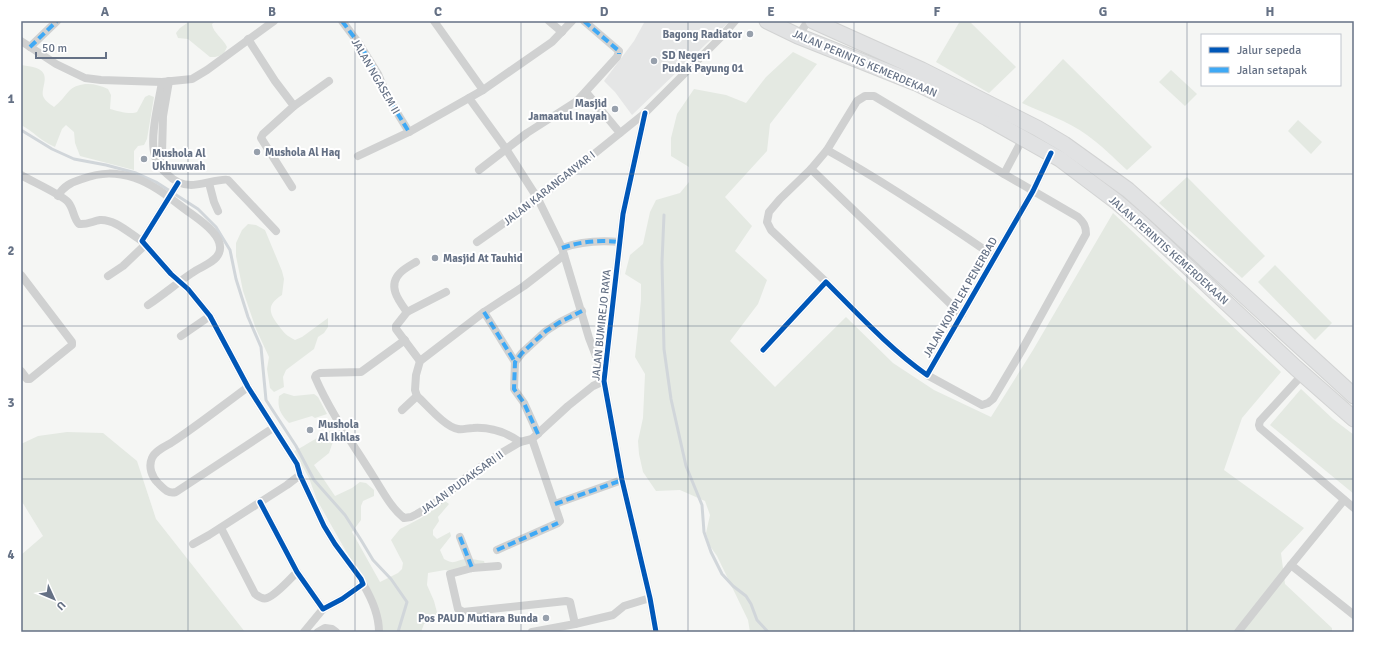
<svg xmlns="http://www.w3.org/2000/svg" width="1375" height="653" viewBox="0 0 1375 653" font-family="Signika,sans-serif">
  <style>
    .built { fill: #e5e6e6 }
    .green { fill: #e4e9e2 }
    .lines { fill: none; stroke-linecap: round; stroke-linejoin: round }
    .stream { stroke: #d1d6da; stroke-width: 3 }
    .highway-casing { stroke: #d2d3d3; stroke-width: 17 }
    .street { stroke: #d0d1d1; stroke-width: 8 }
    .highway { stroke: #e1e2e3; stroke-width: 15 }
    .quiet { stroke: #3fa9f5; stroke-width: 4; stroke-dasharray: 8 4; stroke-linecap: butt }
    .cycleway-casing { stroke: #fff; stroke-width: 8 }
    .cycleway { stroke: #0057b8; stroke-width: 5 }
    .grid { fill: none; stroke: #657185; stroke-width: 1; stroke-opacity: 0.55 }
    .poi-dot { fill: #97a0ac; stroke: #fff; stroke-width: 1.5 }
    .labels { text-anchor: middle; stroke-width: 4; stroke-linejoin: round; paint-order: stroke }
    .poi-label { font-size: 11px; font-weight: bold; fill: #657185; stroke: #fff; text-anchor: start }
    .street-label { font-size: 11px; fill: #657185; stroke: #fff }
    .neatline { fill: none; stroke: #657185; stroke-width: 1.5 }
    .grid-label { font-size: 13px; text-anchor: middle; font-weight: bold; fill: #657185 }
  </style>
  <rect width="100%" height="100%" fill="#f5f6f4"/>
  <!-- built -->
  <polygon class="built" points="645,21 730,21 632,115 615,92 604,81 634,41"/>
  <!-- green -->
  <g class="green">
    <path d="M190 21H215L212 24C213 33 223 38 227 47L224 53 219 56 215 57H210L188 39 178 38 176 33 180 28Z"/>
    <polygon points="960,21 969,21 1016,67 989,93 936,62"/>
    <polygon points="793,52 817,64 770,124 767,151 725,197 752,226 735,251 767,280 758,304 730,341 775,387 846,317 893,363 934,390 991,417 1033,350 1113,213 1281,372 1242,418 1224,470 1304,528 1281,553 1285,584 1332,628 1332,632 750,632 748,620 717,556 710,546 706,533 710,515 705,501 680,490 656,491 643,472 639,454 638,441 643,418 645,374 635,357 641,300 641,284 625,274 630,255 643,244 650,212 656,200 680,193 689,182 689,167 671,156 671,138 677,114 694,89 726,95 746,103 766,77"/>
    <path d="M1063 59 1152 147 1127 170C1114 158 1101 145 1087 135 1068 121 1043 113 1022 103Z"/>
    <path d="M21 65C25 66 30 66 33 67 53 72 41 86 43 96 45 101 50 104 54 107 60 102 64 97 69 91 79 81 96 83 108 89L111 95 110 109C117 111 131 115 137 112L145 97 149 95 154 97 147 139 144 145 138 146 134 151V170L80 156 75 143 74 132 66 125 62 129 55 147C42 142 33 131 21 125Z"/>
    <polygon points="1171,70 1197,94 1185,106 1159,82"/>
    <polygon points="1298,120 1322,142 1311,154 1288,131"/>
    <polygon points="1187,177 1265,256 1242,278 1159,203"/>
    <path d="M248 224 256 225 265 230 282 271 284 279 282 295C266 305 269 313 279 326 284 333 287 336 295 340L302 337 328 318V327L324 333 318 337 314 349 286 370 283 377 284 387 274 392 270 388 267 369 269 357 256 329 243 291 236 256V243L242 230Z"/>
    <polygon points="1275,265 1332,323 1315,340 1258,282"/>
    <polygon points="1301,389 1333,419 1354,435 1354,494 1270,425"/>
    <path d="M284 393 294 396 314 394 318 397 327 414 315 418 312 416 289 423C281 415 277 408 279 396Z"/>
    <path d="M330 431 335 436 329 453 314 465 335 496 352 488 360 482 366 483 374 490V496L363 501 361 506V520L352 532 380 582 398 573 402 569 403 563 391 540 400 529 421 518 433 510 440 502 445 501 449 504 438 517 439 521 433 530V535L437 539 450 532 451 536 440 550 444 559C455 565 454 561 465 559 471 558 479 561 484 561L486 567 461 573 445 570 428 573 427 585 434 601 439 620 434 623 424 624 421 632H380L362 578 343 546 317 500 309 478 294 451C307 445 317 437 330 431Z"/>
    <polygon points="67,432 103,433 137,461 156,519 245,632 21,632 21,555 43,536 21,500 21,444 38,436"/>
  </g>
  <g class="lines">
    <!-- stream -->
    <g class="stream">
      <polyline points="21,130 52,149 74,159 106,165 136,173 156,182 198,209 216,227 230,250 236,279 248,317 261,347 266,400 296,446 314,480 345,515 361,540 373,560 391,579 407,602 398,632"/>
      <polyline points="664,215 662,262 664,349 671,399 686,466 702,505 704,532 711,552 722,574 733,586 746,596 751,604 757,620 768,632"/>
    </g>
    <defs>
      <g id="highway">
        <polyline points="767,21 798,36 916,83 987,118 1060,159 1117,202 1139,221 1296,368 1354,419"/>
        <polyline points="813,21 922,70 1037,128 1064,144 1128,190 1154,213 1354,396"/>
      </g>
    </defs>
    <!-- highway casing -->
    <use href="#highway" class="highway-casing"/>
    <!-- street -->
    <g class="street">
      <polyline points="342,21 360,45 378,74 388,98 409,132"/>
      <polyline points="434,21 483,90"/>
      <polyline points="549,21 562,32"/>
      <polyline points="572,21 552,42 483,90 469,98 506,149 538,199 562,248 589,338 603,374"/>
      <polyline points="798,36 808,21"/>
      <polyline points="248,39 275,81 294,106 263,134 261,138 292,187"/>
      <polyline points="21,41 56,64 85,78 101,80 162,82 192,79 207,70 274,21"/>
      <polyline points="30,47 57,21"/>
      <path d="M162 82C159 101 149 138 155 156 156 162 162 170 167 174 174 181 181 185 191 185 200 185 223 178 228 180L276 231"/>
      <polyline points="586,92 620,133"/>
      <polyline points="294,106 329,81"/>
      <polyline points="645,113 623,214 604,381 622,480 650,598 656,632"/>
      <polyline points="827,150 857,101 865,96 874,96 1004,174"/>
      <polyline points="358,156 409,132 469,98"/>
      <polyline points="158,163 162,154 163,116 169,81"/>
      <path d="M811 169 827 150C885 182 940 219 995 257"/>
      <polyline points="479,170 527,133 577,101 617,57 619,51 584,21"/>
      <path d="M21 175C31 181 62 195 68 202 74 209 73 218 79 224 87 225 93 221 100 220 115 219 130 234 142 241"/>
      <polyline points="178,183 142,241 171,274 188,289 210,316 248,387 297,464 300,475 324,526 335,544 361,579 363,584 342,599 323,609 297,572 260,502"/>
      <polyline points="209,183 214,202 218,211"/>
      <path d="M58 196C63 186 72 182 82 179 102 172 115 172 135 178 155 185 170 198 186 210 198 219 226 236 219 253 215 263 200 267 192 273 177 283 163 295 148 305"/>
      <polyline points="477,242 538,199 645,113 722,36 735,21"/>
      <path d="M562 248C582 241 599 240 620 242"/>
      <polyline points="21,275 72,342 72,345 30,379 27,379 21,371"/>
      <polyline points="108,276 123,266 145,245"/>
      <polyline points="826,282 771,230 767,222 769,212 780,199 811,169 962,315"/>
      <path d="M407 312C399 301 387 286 400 273 405 268 411 265 416 262"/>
      <polyline points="484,312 515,362"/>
      <polyline points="181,336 210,316"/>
      <path d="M405 340 361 372 320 373 316 375 315 377C330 412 353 444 373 476 382 490 391 508 404 518L411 517 417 514 443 498 460 482 493 458 520 442 532 439 568 406 593 386 604 381"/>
      <path d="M763 350 826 282C858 314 890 349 927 375L1033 191 1051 153"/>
      <polyline points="420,361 396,329 396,326 407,312 446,292"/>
      <polyline points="1303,374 1260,421 1259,425 1260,428 1354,508"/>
      <path d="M927 375 982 405 988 403 993 399 1022 350 1086 234C1086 226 1084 223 1078 217L1004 174 1023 138"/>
      <path d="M248 387C222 406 197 426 171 443 164 447 155 451 152 458 148 467 152 477 158 483 164 489 168 494 176 492L273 428"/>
      <polyline points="402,410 417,396"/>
      <polyline points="538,434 524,403 514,389 515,362 522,353 546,331 560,322 582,311"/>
      <path d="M520 442C506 432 490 427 473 428 468 428 462 430 458 429 445 427 427 405 417 396L415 390 416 375 420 361 484 312 524 286 564 255"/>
      <polyline points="1344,500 1291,565 1354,615"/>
      <polyline points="555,504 622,480"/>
      <path d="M221 528 255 594C258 596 262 600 267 598 276 595 290 579 297 572"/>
      <polyline points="460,537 472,568"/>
      <polyline points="193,544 209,535 287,485 300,475"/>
      <polyline points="497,550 558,523 560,521 532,439"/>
      <polyline points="498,566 472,568 450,574 458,609 463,612 566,601 570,602 575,624 613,615 624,606 650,598"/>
      <path d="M363 584C372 599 379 614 379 632"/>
      <polyline points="304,632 323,609"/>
      <polyline points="318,632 325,628 332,629 336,632"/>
      <polyline points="532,632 575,624"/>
      <polyline points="1238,632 1291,565"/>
    </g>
    <!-- highway -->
    <use href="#highway" class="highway"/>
    <!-- quiet -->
    <g class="quiet">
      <polyline points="342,21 360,45 378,74 388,98 409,132"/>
      <polyline points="584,21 619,51 619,54"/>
      <polyline points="30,47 57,21"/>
      <path d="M562 248C582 241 599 240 620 242"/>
      <polyline points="484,312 515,362"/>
      <polyline points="538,434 524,403 514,389 515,362 522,353 546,331 560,322 582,311"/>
      <polyline points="555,504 622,480"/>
      <polyline points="460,537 472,568"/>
      <polyline points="497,550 558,523"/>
    </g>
    <defs>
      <g id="cycleway">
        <polyline points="645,113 623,214 604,381 622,480 650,598 656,632"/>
        <polyline points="178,183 142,241 171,274 188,289 210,316 248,387 297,464 300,475 324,526 335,544 361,579 363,584 342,599 323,609 297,572 260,502"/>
        <path d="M763 350 826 282C858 314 890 349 927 375L1033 191 1051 153"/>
      </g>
    </defs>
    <!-- cycleway casing -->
    <use href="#cycleway" class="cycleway-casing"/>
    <!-- cycleway -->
    <use href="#cycleway" class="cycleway"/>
  </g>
  <!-- grid -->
  <path class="grid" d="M188 21V632M355 21V632M521 21V632M688 21V632M854 21V632M1020 21V632M1187 21V632M21 174H1354M21 326H1354M21 479H1354"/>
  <!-- markers -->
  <g class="poi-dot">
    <circle cx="750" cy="34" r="4"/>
    <circle cx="654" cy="61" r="4"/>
    <circle cx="615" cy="109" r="4"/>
    <circle cx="257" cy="152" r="4"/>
    <circle cx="144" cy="159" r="4"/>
    <circle cx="435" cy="258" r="4"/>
    <circle cx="310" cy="430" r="4"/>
    <circle cx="546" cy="618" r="4"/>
  </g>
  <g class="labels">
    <!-- poi labels -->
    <g class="poi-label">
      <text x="742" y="38" text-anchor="end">Bagong Radiator</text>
      <text x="662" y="59">SD Negeri<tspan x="662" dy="13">Pudak Payung 01</tspan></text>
      <text x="607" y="107" text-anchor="end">Masjid<tspan x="607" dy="13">Jamaatul Inayah</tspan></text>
      <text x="265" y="156">Mushola Al Haq</text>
      <text x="152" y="157">Mushola Al<tspan x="152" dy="13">Ukhuwwah</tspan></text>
      <text x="443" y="262">Masjid At Tauhid</text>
      <text x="318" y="428">Mushola<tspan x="318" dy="13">Al Ikhlas</tspan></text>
      <text x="538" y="622" text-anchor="end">Pos PAUD Mutiara Bunda</text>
    </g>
    <!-- street labels -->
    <g class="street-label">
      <text transform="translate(865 63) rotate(23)" y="4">JALAN PERINTIS KEMERDEKAAN</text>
      <text transform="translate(376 76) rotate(60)" y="4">JALAN NGASEM II</text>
      <text transform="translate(549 188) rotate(-38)" y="4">JALAN KARANGANYAR I</text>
      <text transform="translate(1169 250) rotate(42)" y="4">JALAN PERINTIS KEMERDEKAAN</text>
      <text transform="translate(960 297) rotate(-60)" y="4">JALAN KOMPLEK PENERBAD</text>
      <text transform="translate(601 325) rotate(-84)" y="4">JALAN BUMIREJO RAYA</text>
      <text transform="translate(462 482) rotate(-36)" y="4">JALAN PUDAKSARI II</text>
    </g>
  </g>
  <!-- border -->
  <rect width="1375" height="653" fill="none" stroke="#ffffff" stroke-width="44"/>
  <!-- legend -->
  <rect x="1201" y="34" width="140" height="52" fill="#ffffff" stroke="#c1c6ce"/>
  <rect x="1209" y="47" width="20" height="6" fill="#0057b8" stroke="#c1c6ce"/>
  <text x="1237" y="54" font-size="12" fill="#657185">Jalur sepeda</text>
  <rect x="1209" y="67" width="20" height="6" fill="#3fa9f5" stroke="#c1c6ce"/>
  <text x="1237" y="74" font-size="12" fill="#657185">Jalan setapak</text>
  <!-- north arrow -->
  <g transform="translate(54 599) rotate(134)" stroke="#ffffff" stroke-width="3" paint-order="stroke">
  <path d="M0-3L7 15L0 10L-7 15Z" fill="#657185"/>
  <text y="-6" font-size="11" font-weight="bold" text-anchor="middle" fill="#657185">U</text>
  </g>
  <!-- scale -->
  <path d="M36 52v6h70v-6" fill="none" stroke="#657185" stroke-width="2"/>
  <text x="42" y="52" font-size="12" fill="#657185" stroke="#ffffff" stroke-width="3" paint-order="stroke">50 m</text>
  <rect x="22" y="22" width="1331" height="609" class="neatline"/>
  <g class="grid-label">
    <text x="105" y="16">A</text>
    <text x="272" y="16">B</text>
    <text x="438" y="16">C</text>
    <text x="604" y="16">D</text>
    <text x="771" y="16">E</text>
    <text x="937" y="16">F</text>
    <text x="1103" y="16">G</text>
    <text x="1270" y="16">H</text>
    <text x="11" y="103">1</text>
    <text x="11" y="255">2</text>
    <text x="11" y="407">3</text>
    <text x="11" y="559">4</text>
  </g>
</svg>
